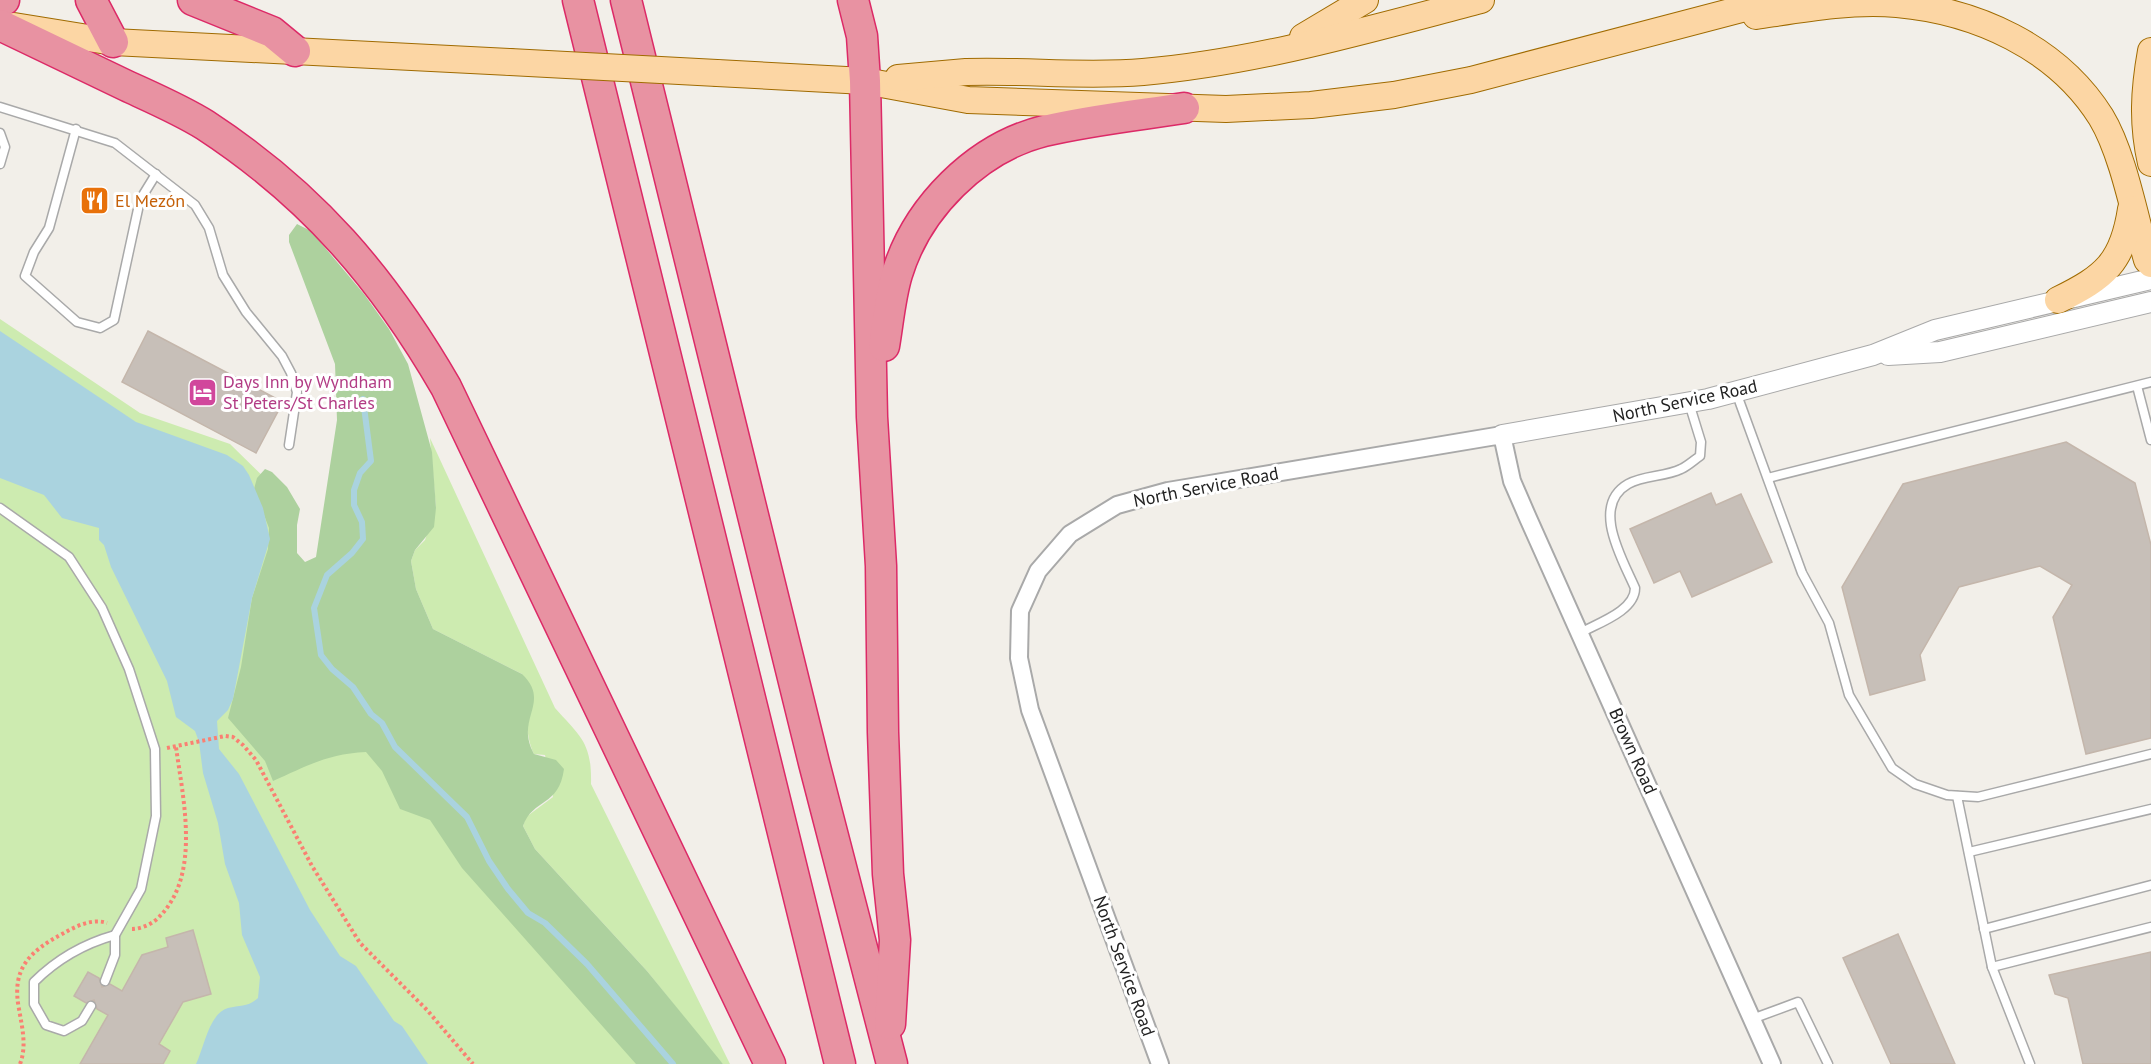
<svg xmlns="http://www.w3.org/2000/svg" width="2151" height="1064" viewBox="0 0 2151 1064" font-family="'PT Sans',sans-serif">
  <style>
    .grass { fill: #cdebb0 }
    .forest { fill: #add19e }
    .water { fill: #aad3df }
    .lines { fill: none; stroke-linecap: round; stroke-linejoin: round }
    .stream { stroke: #aad3df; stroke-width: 6 }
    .building { fill: #c7bfb8; stroke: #c4b6ab; stroke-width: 1.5 }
    .service-casing { stroke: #a9a9a9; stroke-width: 11 }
    .minor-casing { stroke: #a9a9a9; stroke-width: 20 }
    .tertiary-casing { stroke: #a9a9a9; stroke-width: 22 }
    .primary-casing { stroke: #a06b00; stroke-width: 28 }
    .motorway-casing { stroke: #dc2a67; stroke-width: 33 }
    .path { stroke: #fa8072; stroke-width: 4; stroke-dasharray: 3 3; stroke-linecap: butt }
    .service { stroke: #fff; stroke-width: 8 }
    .minor { stroke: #fff; stroke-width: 16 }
    .tertiary { stroke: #fff; stroke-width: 20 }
    .primary { stroke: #fcd6a4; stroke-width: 26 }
    .motorway { stroke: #e892a2; stroke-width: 30 }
    .primary-bridge-casing { stroke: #a06b00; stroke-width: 28; stroke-linecap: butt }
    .primary-bridge { stroke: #fcd6a4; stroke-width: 26 }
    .labels { text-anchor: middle; stroke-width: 6; stroke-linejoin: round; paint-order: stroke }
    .food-label { font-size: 18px; fill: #c56008; stroke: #fff; text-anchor: start }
    .hotel-label { font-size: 18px; fill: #b23c85; stroke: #fff; text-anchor: start }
    .street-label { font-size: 18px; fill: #222; stroke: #fff }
  </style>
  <rect width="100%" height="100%" fill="#f2efe9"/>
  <!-- grass -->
  <g class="grass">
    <polygon points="0,319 140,413 230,444 279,492 292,594 661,1064 0,1064"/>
    <path d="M430 438 555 708C581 737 592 743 591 784L730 1064H723L716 1057 647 971 535 849 523 826 526 817 553 797 545 755 534 754C525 737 525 696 522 674L433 629 416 589 411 561 415 550 425 540 436 508Z"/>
  </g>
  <!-- forest -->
  <path class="forest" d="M297 224 311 231 364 294 389 329 408 364 432 452 436 508 434 527 415 550 411 561 416 589 433 629 522 674C552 703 514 718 534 754L556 760 564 769C559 807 533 798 523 826L535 849 647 971 723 1064H636L462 868 430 820 400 809 382 771 366 752C327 754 307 766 273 781L265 761 228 718 241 667 252 598 268 549 269 528 254 489 257 478 265 469 272 472 287 487 300 509 297 525V553L305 562 316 557 337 420 335 364 289 242V235Z"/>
  <!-- water -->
  <path class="water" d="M0 331 136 422 227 455 243 466 249 475 263 508 270 539 252 598 233 699 228 710 217 721 219 749 239 774 310 910 340 956 356 966 394 1021 402 1026 428 1064H196C204 1048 209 1013 228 1008 240 1005 248 1007 258 998L260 977 242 935 239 903 225 864 218 823 203 773 199 742 195 731 176 717 167 681 111 567 104 545 99 540V528L62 518 44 495 0 478Z"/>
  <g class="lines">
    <!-- stream -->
    <polyline class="stream" points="363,399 371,461 360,473 354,490 354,505 362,522 363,539 352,553 327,575 314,608 321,655 332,669 353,687 371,714 382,723 395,747 467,817 489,861 508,889 528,913 545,923 587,964 673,1064"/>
  </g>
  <!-- building -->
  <g class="building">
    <polygon points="148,331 283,402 256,453 122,382"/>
    <polygon points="2066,442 2135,483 2151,545 2151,738 2086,754 2053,617 2072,585 2040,566 1959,587 1920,655 1925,680 1870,695 1842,587 1903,484"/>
    <polygon points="1711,493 1716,505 1741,494 1772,562 1692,597 1680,571 1654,583 1630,529"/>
    <polygon points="193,930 211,994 183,1002 159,1044 170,1051 163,1064 80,1064 108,1015 97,1009 94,1000 86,1003 74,996 88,972 99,978 102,987 110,984 122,991 142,955 168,947 166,938"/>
    <polygon points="1898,934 1955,1064 1891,1064 1843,958"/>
    <polygon points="2151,952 2151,1064 2083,1064 2068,998 2055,994 2049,975"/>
  </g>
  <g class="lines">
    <defs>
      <g id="service">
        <polyline points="0,107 115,143 195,205 209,228 223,275 246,312 282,356 291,373 297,392 289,445"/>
        <polyline points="76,129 49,228 34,252 25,276 77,322 100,328 114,320 140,200 156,174"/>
        <polyline points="0,133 5,147 0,164"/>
        <polyline points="2137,386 2151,440"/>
        <polyline points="1736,392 1802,573 1829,623 1849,695 1892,768 1915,784 1947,795 1978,797 2151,754"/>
        <polyline points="1768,478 2151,382"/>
        <polyline points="0,508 69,557 102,608 129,669 155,749 156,816 141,889 115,935 115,955 105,981"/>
        <path d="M1580 633C1598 623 1635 611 1635 588 1623 560 1590 506 1628 484 1644 475 1665 477 1681 469 1688 466 1694 460 1700 456L1701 442 1689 403"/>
        <polyline points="1957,796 1992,967 2030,1064"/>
        <polyline points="1969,852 2151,809"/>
        <polyline points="1984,929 2151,885"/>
        <polyline points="1992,967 2151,927"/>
        <path d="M91 1006 82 1021 64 1031 46 1025 34 1004V982C57 959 83 944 115 935"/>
        <polyline points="1752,1019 1798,1002 1828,1064"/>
      </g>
      <polyline id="minor" points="1160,1064 1030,710 1019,658 1020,611 1038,571 1070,534 1117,505 1168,491 1502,435 1512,481 1528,518 1772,1064"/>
      <g id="tertiary">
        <polyline points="1888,355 1940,352 2151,302"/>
        <polyline points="1502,435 1708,399 1873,355 1935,330 2151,279"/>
      </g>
      <g id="primary">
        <path d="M1756 16C1802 9 1850 0 1897 4 1976 11 2057 47 2101 117 2123 153 2135 218 2147 260L2151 264"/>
        <polyline points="14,26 113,42 510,62"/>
        <polyline points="1303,37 1365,0"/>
        <path d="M2151 51C2144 90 2142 124 2151 163"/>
        <polyline points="717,73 865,81 968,100 1226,109 1311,105 1394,95 1471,80 1776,0"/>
        <path d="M898 78C921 76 943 74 966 72 1025 70 1084 77 1143 72 1258 62 1370 29 1481 0"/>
        <path d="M2058 300C2105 277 2123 262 2131 209"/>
      </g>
      <g id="motorway">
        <polyline points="91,0 113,42"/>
        <polyline points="193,0 272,32 295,51"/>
        <polyline points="578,0 840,1064"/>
        <polyline points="626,0 814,763 892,1064"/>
        <polyline points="853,0 862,36 865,81 872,417 881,566 883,732 888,874 895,940 890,1024"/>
        <polyline points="0,1 4,0"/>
        <path d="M0 25C42 45 85 66 127 86 153 98 181 110 205 125 312 195 383 278 446 387L770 1064"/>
        <path d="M884 346C888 323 890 297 897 274 917 208 976 148 1044 131 1090 120 1138 115 1184 108"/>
      </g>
    </defs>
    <!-- service casing -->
    <use href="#service" class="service-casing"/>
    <!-- minor casing -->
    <use href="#minor" class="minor-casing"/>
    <!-- tertiary casing -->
    <use href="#tertiary" class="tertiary-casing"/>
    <!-- primary casing -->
    <use href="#primary" class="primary-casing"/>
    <!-- motorway casing -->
    <use href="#motorway" class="motorway-casing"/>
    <!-- path -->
    <g class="path">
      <polyline points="167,748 225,736 233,737 243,745 256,760 312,866 360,943 427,1010 473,1064"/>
      <path d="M132 929C142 929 154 923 160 916 201 874 183 799 176 747"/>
      <path d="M20 1064C27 1046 22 1027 19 1009 11 968 30 951 64 933 76 926 93 918 107 923"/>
    </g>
    <!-- service -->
    <use href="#service" class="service"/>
    <!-- minor -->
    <use href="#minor" class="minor"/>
    <!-- tertiary -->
    <use href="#tertiary" class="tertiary"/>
    <!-- primary -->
    <use href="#primary" class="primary"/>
    <!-- motorway -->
    <use href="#motorway" class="motorway"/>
    <defs>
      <polyline id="primary-bridge" points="510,62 717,73"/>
    </defs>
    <!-- primary-bridge casing -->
    <use href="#primary-bridge" class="primary-bridge-casing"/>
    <!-- primary-bridge -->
    <use href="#primary-bridge" class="primary-bridge"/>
  </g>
  <!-- icons -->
  <defs>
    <symbol id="restaurant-square" viewBox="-11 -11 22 22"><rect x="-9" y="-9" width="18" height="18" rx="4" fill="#e8710a" stroke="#fff"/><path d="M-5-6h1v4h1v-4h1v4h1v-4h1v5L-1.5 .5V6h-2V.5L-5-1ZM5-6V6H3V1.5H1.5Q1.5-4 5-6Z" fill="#fff"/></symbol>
    <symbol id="hotel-square" viewBox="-11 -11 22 22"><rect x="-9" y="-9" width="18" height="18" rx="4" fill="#d1479c" stroke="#fff"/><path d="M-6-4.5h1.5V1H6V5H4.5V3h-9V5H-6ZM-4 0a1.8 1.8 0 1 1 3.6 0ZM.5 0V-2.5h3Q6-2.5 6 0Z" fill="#fff"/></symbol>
  </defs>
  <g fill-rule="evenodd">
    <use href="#restaurant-square" x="78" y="184" width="33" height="33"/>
    <use href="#hotel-square" x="186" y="376" width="33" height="33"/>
  </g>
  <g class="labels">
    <!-- food labels -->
    <g class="food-label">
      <text x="115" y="207">El Mezón</text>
    </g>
    <!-- hotel labels -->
    <g class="hotel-label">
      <text x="223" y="388">Days Inn by Wyndham<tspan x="223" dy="21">St Peters/St Charles</tspan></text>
    </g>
    <!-- street labels -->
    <g class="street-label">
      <text transform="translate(1685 401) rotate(-12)" y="6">North Service Road</text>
      <text transform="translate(1206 487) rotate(-11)" y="6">North Service Road</text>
      <text transform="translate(1633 751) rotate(66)" y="6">Brown Road</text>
      <text transform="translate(1124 966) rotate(70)" y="6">North Service Road</text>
    </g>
  </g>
</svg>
